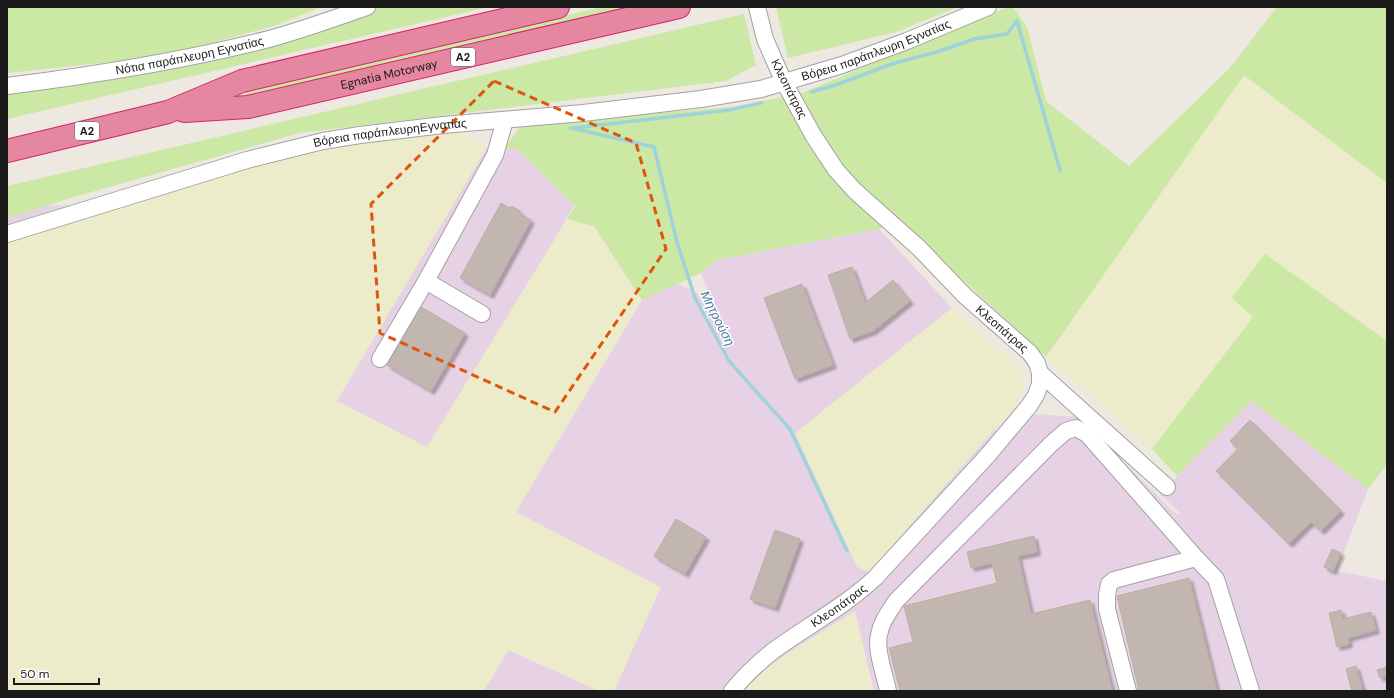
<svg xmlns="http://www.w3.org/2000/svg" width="1394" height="698" viewBox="0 0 1394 698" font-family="'DM Sans',sans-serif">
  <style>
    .industrial { fill: #e6d2e4 }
    .farmland { fill: #ececcb }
    .grass { fill: #cbe8a5 }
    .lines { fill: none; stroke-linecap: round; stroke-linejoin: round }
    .stream { stroke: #a0d2db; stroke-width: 3.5 }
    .building { fill: #c1b7b0; stroke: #beada3; filter: url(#shadow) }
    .minor-casing { stroke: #a2a2a2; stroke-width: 18 }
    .highway-casing { stroke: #d5246e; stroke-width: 24 }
    .minor { stroke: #fff; stroke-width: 16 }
    .highway { stroke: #e587a0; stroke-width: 22 }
    .marked { fill: none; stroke: #de560d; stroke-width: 3; stroke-dasharray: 8 5; stroke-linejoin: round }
    .labels { text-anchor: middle; stroke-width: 3; stroke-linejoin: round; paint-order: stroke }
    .shield { fill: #fff; stroke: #5f5f5f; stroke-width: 1 }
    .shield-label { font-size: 11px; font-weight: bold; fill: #1b1b1b }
    .street-label { font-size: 12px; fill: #1b1b1b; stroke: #fff }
    .water-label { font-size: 13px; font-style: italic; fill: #467ba2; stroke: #fff }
  </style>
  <defs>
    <filter id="shadow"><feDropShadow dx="3.5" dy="3.5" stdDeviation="1" flood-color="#0004"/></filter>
  </defs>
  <rect width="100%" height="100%" fill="#ede8e0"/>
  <!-- industrial -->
  <polygon class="industrial" points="487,147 517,149 574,205 560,230 711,299 701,273 717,260 879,229 952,308 871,373 1013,438 1034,414 1078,417 1174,512 1182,515 1160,494 1251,401 1368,489 1337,571 1387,581 1387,691 7,691 7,205 254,207 444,220"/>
  <!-- farmland -->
  <g class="farmland">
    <polygon points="1244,75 1387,183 1387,341 1265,254 1253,317 1152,449 1046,357"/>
    <polygon points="446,124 487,147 337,401 427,447 567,219 594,226 642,300 516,512 661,587 614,691 599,691 508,650 484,691 7,691 7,233 274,157"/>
    <polygon points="952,308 1017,365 1022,372 1025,384 1017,404 869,572 857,567 795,433"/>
    <polygon points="855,611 874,691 740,691 757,675 789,652"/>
  </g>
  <!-- grass -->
  <g class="grass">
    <polygon points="7,7 321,7 277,25 166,56 7,73"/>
    <polygon points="377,7 489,7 7,119 7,82 249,50"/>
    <polygon points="602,7 631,7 249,96 246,96 244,94 247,90"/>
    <polygon points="776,7 958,7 896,32 788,58"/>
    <polygon points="1008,7 1013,7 1027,27 1046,101 1129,166 1229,69 1277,7 1387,7 1387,183 1244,75 1046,357 898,220 879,229 717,260 701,273 642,300 594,226 567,219 575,206 517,149 504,149 522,124 733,107 802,93"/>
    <polygon points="744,14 756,65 726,81 300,133 70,198 7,219 7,186"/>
    <polygon points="1265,254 1387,341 1387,464 1368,489 1251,401 1177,476 1152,449 1253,317 1232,298"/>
  </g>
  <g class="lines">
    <!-- stream -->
    <g class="stream">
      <polyline points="1017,21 1060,170"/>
      <polyline points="811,92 833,86 892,64 940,51 974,39 1007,34 1017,21"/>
      <polyline points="571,128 654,147 677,242 695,298 729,361 790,429 847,551"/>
      <polyline points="574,128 729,110 761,103"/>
    </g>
  </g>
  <!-- building -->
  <g class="building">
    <polygon points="501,203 510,208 512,206 520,211 519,213 531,220 490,295 460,278"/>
    <polygon points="852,267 865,303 893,280 910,301 873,331 850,339 828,275"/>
    <polygon points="802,284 833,365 795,379 764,298"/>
    <polygon points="421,307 465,333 431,391 387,365"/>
    <polygon points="1250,420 1341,511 1321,531 1311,522 1289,544 1216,471 1238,449 1230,441"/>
    <polygon points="676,519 706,537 685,574 654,556"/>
    <polygon points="775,530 800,539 775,608 750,599"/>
    <polygon points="1034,536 1037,552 1018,556 1031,614 1090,600 1112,691 900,691 889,648 913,642 904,606 997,583 992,563 971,568 967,552"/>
    <polygon points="1332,549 1341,553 1333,571 1324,567"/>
    <polygon points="1189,578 1217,691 1139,691 1117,596"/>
    <polygon points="1341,610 1343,619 1371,612 1376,630 1348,638 1349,644 1337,647 1329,613"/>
    <polygon points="1356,666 1363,691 1352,691 1346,669"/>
    <polygon points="1387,667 1387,676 1380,678 1377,670"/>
  </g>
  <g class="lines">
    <defs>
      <g id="minor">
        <path id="s1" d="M7 86C95 75 183 61 269 39 302 30 335 18 367 7"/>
        <path id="s2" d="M7 234 247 160 323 141 360 135 443 125 583 113 701 99 761 89 842 65 907 41 988 7"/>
        <polyline points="426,281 482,314"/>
        <polyline points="380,359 426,281 495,155 505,120"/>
        <polyline points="1040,373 1167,487"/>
        <polyline points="1196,558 1216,579 1251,691"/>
        <path id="s3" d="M732 691C744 676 758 663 773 651 807 626 845 606 875 578L988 455 1029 406 1036 395 1040 384V373L1037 363 1030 353 965 296 919 248 855 191 836 170 813 135 784 82 774 60 765 39 757 7"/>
        <path d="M888 691C885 675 875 650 879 635 881 622 889 612 896 601L1051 444 1066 431 1076 428 1087 434 1196 558 1114 580 1109 584 1107 595V609L1128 691"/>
      </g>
      <g id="highway">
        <path id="s4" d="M184 111 248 107 679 7"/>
        <polyline points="7,151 168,112 242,81 558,7"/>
      </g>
    </defs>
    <!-- minor casing -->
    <use href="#minor" class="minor-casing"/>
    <!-- highway casing -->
    <use href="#highway" class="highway-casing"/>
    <!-- minor -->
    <use href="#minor" class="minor"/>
    <!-- highway -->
    <use href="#highway" class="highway"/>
  </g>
  <!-- marked area -->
  <path class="marked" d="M494 81 636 143 666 249 555 412 380 333 371 204Z"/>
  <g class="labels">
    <!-- shield labels -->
    <g class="shield">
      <rect x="451" y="48" width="24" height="18" rx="3"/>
      <rect x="75" y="122" width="24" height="18" rx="3"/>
    </g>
    <g class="shield-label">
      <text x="463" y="61">Α2</text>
      <text x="87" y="135">Α2</text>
    </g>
    <!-- street labels -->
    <g class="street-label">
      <text dy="4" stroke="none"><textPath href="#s2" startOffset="892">Βόρεια παράπλευρη Εγνατίας</textPath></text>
      <text dy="4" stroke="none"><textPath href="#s1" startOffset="185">Νότια παράπλευρη Εγνατίας</textPath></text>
      <text dy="4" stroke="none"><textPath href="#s4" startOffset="209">Egnatia Motorway</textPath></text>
      <text transform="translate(789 89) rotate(63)" y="4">Κλεοπάτρας</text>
      <text dy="4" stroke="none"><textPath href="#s2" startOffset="397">Βόρεια παράπλευρηΕγνατίας</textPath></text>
      <text transform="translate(1002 329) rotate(41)" y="4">Κλεοπάτρας</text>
      <text dy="4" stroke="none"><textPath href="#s3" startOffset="137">Κλεοπάτρας</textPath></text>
    </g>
    <!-- water labels -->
    <g class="water-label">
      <text transform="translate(718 318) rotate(63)" y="5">Μητρούση</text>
    </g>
  </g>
  <!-- border -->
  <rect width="1394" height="698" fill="none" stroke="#1b1b1b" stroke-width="16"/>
  <!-- scale -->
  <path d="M14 678v6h85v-6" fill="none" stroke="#1b1b1b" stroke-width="2"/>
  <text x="20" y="678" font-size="12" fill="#1b1b1b" stroke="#ffffff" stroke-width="3" paint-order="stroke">50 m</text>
</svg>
